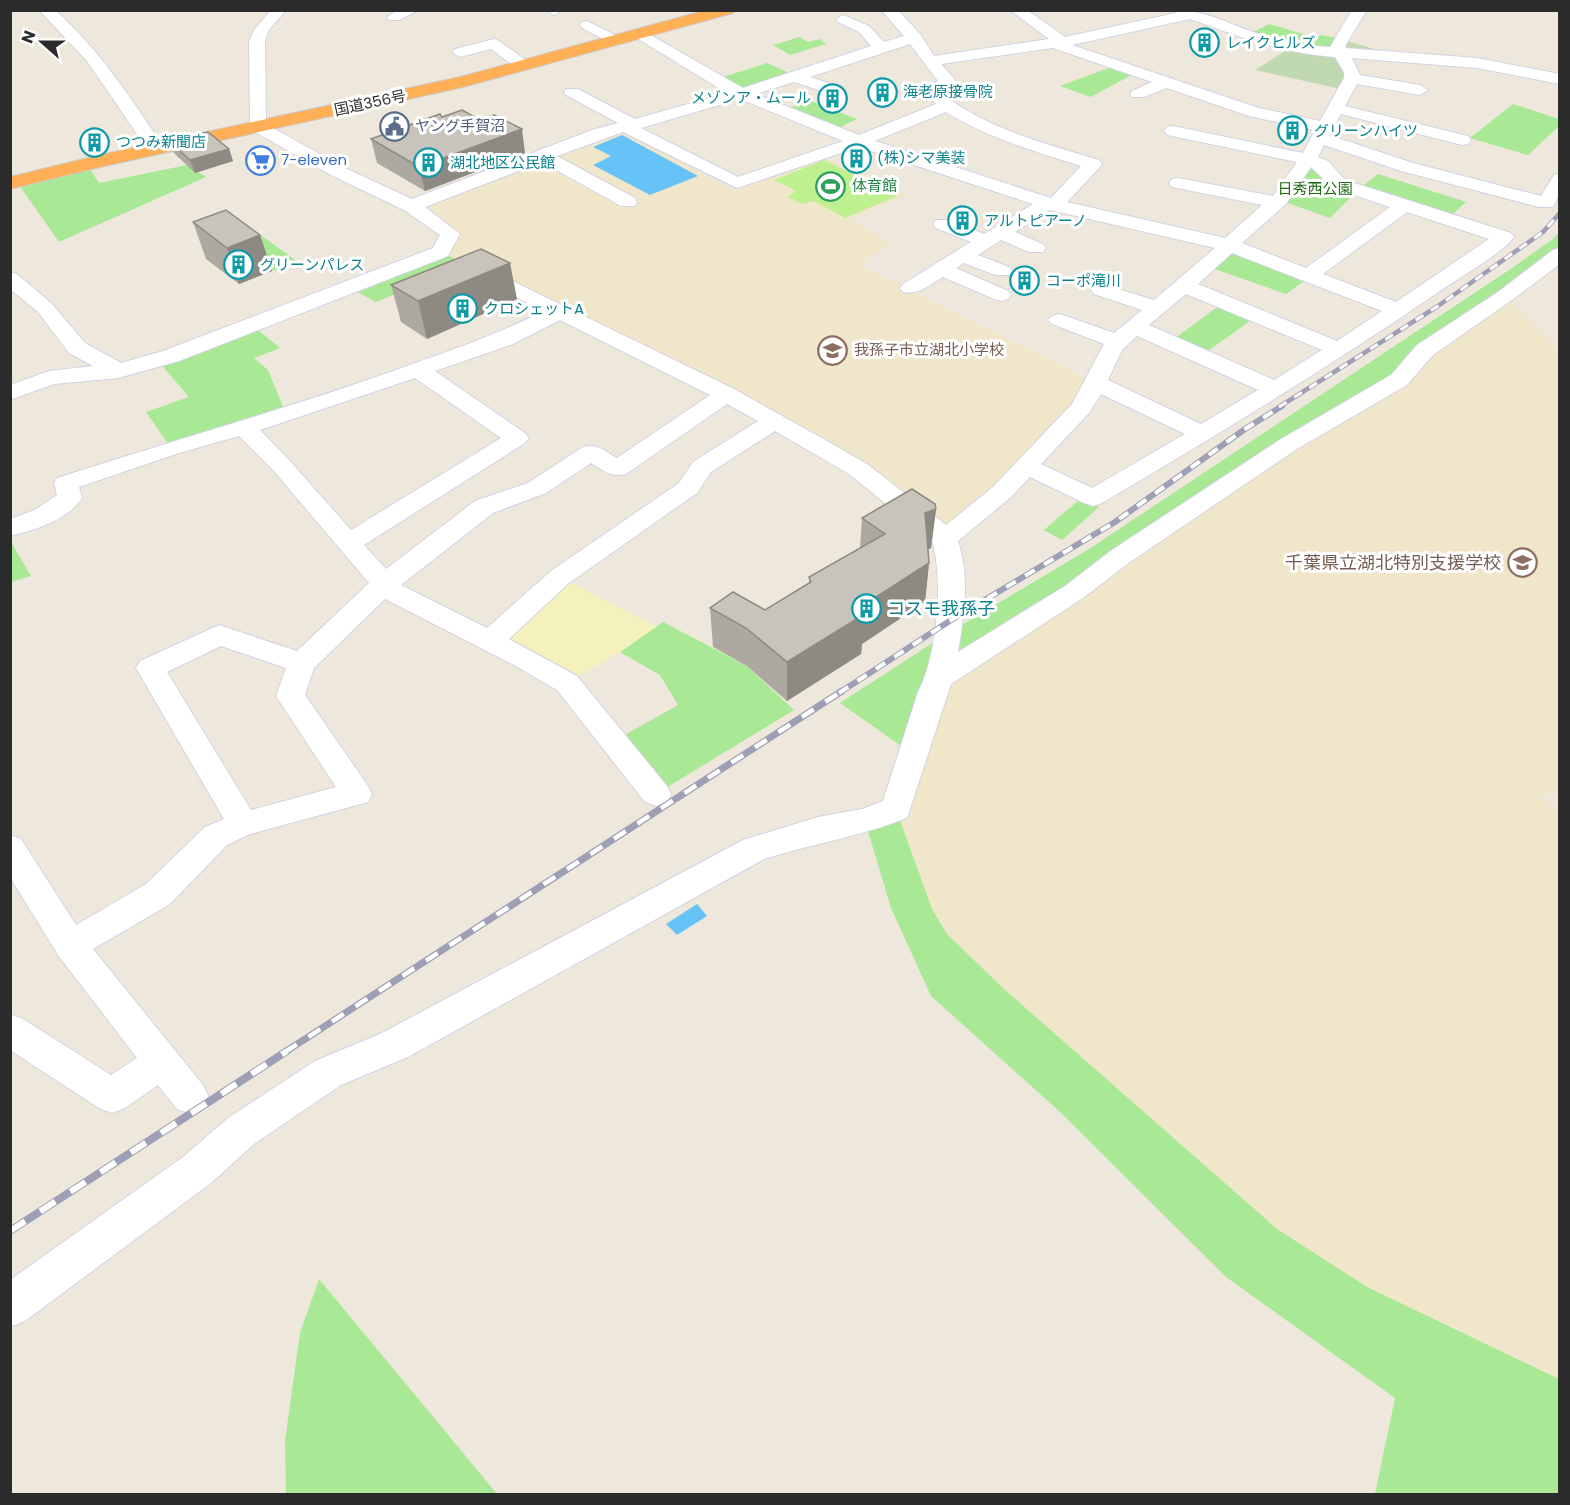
<svg xmlns="http://www.w3.org/2000/svg" width="1570" height="1505" viewBox="0 0 1570 1505" font-family="Poppins,'Noto Sans JP',sans-serif">
  <style>
    .education { fill: #f0e7ca }
    .green { fill: #a9e894 }
    .sand { fill: #f5f1bc }
    .cemetery { fill: #c1d9b1 }
    .pitch { fill: #bef08f }
    .water { fill: #67c3f7 }
    .lines { fill: none; stroke-linecap: round; stroke-linejoin: round }
    .street-casing { stroke: #d1d3e4; stroke-width: 2 }
    .highway-casing { stroke: #ccc; stroke-width: 2 }
    .street { fill: #fff; fill-rule: evenodd }
    .highway { fill: #ffaf55; fill-rule: evenodd }
    .rail-far3-casing { stroke: #9e9fb6; stroke-width: 4.5 }
    .rail-far2-casing { stroke: #9e9fb6; stroke-width: 6 }
    .rail-far1-casing { stroke: #9e9fb6; stroke-width: 7 }
    .rail-casing { stroke: #9e9fb6; stroke-width: 8 }
    .rail-far3 { stroke: #fff; stroke-width: 3; stroke-dasharray: 9; stroke-linecap: butt }
    .rail-far2 { stroke: #fff; stroke-width: 4; stroke-dasharray: 11; stroke-linecap: butt }
    .rail-far1 { stroke: #fff; stroke-width: 4.5; stroke-dasharray: 14; stroke-linecap: butt }
    .rail { stroke: #fff; stroke-width: 6; stroke-dasharray: 18; stroke-linecap: butt }
    .wall { fill: #ada9a1 }
    .shaded-wall { fill: #8d8983 }
    .building { fill: #c9c4bb; stroke: #8d8983; stroke-width: 1.5 }
    .labels { text-anchor: middle; stroke-width: 6; stroke-linejoin: round; paint-order: stroke }
    .far-culture-label { font-size: 15px; fill: #0d838f; stroke: #fff; text-anchor: start }
    .far-street-label { font-size: 15px; fill: #2b2b2b; stroke: #fff }
    .far-service-label { font-size: 15px; fill: #4e5e75; stroke: #fff; text-anchor: start }
    .far-shop-label { font-size: 15px; fill: #366cbe; stroke: #fff; text-anchor: start }
    .far-leisure-label { font-size: 15px; fill: #27864d; stroke: #fff; text-anchor: start }
    .far-park-label { font-size: 15px; fill: #1f6d15; stroke: #fff }
    .far-education-label { font-size: 15px; fill: #785e54; stroke: #fff; text-anchor: start }
    .education-label { font-size: 18px; fill: #785e54; stroke: #fff; text-anchor: end }
    .culture-label { font-size: 18px; fill: #0d838f; stroke: #fff; text-anchor: start }
  </style>
  <rect width="100%" height="100%" fill="#eee8dc"/>
  <!-- education -->
  <g class="education">
    <polygon points="623,132 735,191 824,156 908,195 850,219 892,244 857,264 1096,383 945,539 858,469 441,252 450,233 424,208"/>
    <polygon points="1505,296 1559,350 1560,787 1543,798 1560,814 1559,1379 1367,1287 1277,1229 1004,989 947,934 932,909 896,809 940,677"/>
  </g>
  <!-- green -->
  <g class="green">
    <polygon points="1269,24 1317,38 1321,35 1341,39 1341,53 1247,35"/>
    <polygon points="800,37 808,42 820,39 826,44 790,55 773,45"/>
    <polygon points="767,63 796,76 741,94 720,78"/>
    <polygon points="1117,65 1137,72 1091,97 1060,86"/>
    <polygon points="808,100 857,119 833,131 782,111"/>
    <polygon points="1513,104 1559,119 1559,126 1528,155 1470,138"/>
    <polygon points="1308,159 1358,190 1378,174 1466,202 1452,215 1358,190 1330,218 1279,200"/>
    <polygon points="87,164 99,183 187,165 206,177 59,242 17,182"/>
    <polygon points="1559,231 1559,254 1399,380 940,677 914,755 840,703 948,633 1089,549 1515,266 1554,238"/>
    <polygon points="262,236 298,262 273,271 239,246"/>
    <polygon points="1229,245 1304,281 1286,294 1206,266"/>
    <polygon points="441,252 467,265 376,302 350,288"/>
    <polygon points="1224,302 1257,316 1201,356 1170,342"/>
    <polygon points="253,326 280,348 254,358 268,370 286,414 171,448 146,412 189,397 157,360"/>
    <polygon points="1079,500 1099,507 1062,540 1044,530"/>
    <polygon points="11,542 31,576 11,582 10,582"/>
    <polygon points="663,622 747,666 794,710 656,794 614,741 678,705 660,675 620,652"/>
    <polygon points="896,809 932,909 947,934 1004,989 1277,1229 1367,1287 1559,1379 1559,1494 1375,1494 1395,1398 1226,1277 1059,1111 931,996 891,908 865,821"/>
    <polygon points="319,1279 497,1494 286,1494 285,1441 300,1333"/>
  </g>
  <!-- sand -->
  <polygon class="sand" points="560,577 656,627 620,652 567,683 490,641"/>
  <!-- cemetery -->
  <polygon class="cemetery" points="1341,39 1394,55 1342,53 1352,72 1345,90 1255,70 1290,48 1341,53"/>
  <!-- pitch -->
  <polygon class="pitch" points="824,160 897,196 845,218 814,201 802,204 787,197 796,191 774,180"/>
  <!-- water -->
  <g class="water">
    <polygon points="622,135 698,176 650,195 593,165 611,156 593,147"/>
    <polygon points="697,904 707,916 677,935 666,924"/>
  </g>
  <g class="lines">
    <defs>
      <g id="street">
        <path d="M39 10H55C100 50 132 100 165 149L162 153H150L87 61Z"/>
        <path d="M271 10H286L268 31 265 42 266 124 345 168 412 199 592 130 618 123 566 95 564 92 566 89H578L635 119 727 93 635 37 632 34 635 31 640 29 743 88 871 46 859 32 838 22 836 19 843 15 869 26 884 42 904 36 881 10H898L920 34 934 56 1049 39 1010 10H1027L1065 37 1176 13 1174 10C1206 10 1226 23 1256 33 1280 41 1304 46 1330 47L1352 10H1367L1345 46 1346 48 1477 58 1560 74V84L1477 68 1352 58 1360 75 1420 85 1428 90 1420 95 1357 84 1345 106 1468 136 1471 140 1468 144 1462 145 1341 114 1329 135 1413 163 1541 196 1554 175 1560 174C1560 187 1560 196 1553 207H1539L1401 171 1324 145 1318 157 1328 161 1345 180 1511 233 1514 237C1504 252 1454 281 1437 293 1328 368 1215 436 1102 503L1093 506 1084 503 1030 477 1011 497 958 541C970 577 964 616 958 652L1065 586 1112 550 1281 439 1391 375 1417 345 1498 292 1553 250 1560 248V264L1512 300 1433 355 1407 385 1297 449 1130 562 1083 598 951 684 907 818C861 836 812 844 764 859L408 1057 341 1085 254 1144 211 1183 25 1321 10 1327V1280L183 1157 228 1118 315 1061 382 1033 743 840 818 817 862 809 883 801 918 692C937 657 944 579 932 541L849 474 775 431 711 472 697 493 569 583 509 639 577 676 667 786 671 794 667 802 656 806 645 802 557 690 514 665 385 599 314 668 305 695 368 786 372 794 368 802 250 834 227 845 170 904 93 949 203 1085 209 1097 203 1109 190 1114 177 1109 158 1085 125 1108 112 1113 99 1108 10 1050V1014L23 1019 111 1075 137 1058 58 955 10 877V835L21 839 76 925 146 884 205 827 224 819 136 668 140 661 219 625 297 651 369 583 273 470 239 436 179 453 79 487 82 498C68 520 35 530 10 536V519L35 510 57 495 54 483 57 478C170 441 284 410 396 370 447 352 496 335 544 311L472 275 469 271 472 267 479 265 734 389 825 440 867 464 946 525 993 487 1072 404 1104 344 1052 324 1048 320 1052 316 1059 314 1066 316 1114 333 1142 310 1094 294 1091 290 1094 286 1101 284 1154 300 1215 248 1050 210 1015 232 1043 244 1046 248 1043 252H1029L1001 240 978 255 1009 267 1012 271 1009 275H995L964 263 956 268 1008 291 1011 295 1008 299 1001 301 994 299 943 277C930 284 918 296 903 292L900 288 903 284 971 242 936 228 933 224 936 220H950L984 234 1033 204 859 147 737 188 623 132 557 156 635 198 637 202 635 206H621L542 162 425 207 460 234 448 256 179 361 118 378 54 384 10 400V385L49 371 93 366 69 353 38 312 10 289V272L17 274 52 304 85 343 121 363 163 351 433 248 440 235 404 210 333 176 252 130 250 126 249 42 254 30ZM1190 19C1240 37 1282 53 1335 57L1344 72V78L1320 121 1259 108 1072 45ZM910 44 938 81 928 85 925 94 936 104 859 135 756 94 794 82 831 94H843L845 91 843 88 810 77ZM1053 48 1152 82 1132 91 1130 94 1132 97H1144L1167 88 1249 116 1315 130 1303 153 1173 126 1167 127 1164 131 1167 135 1297 162 1273 196 1178 178 1172 179 1169 183 1172 187 1262 205 1225 238 1067 202 1099 168 1102 164 1099 160C1044 143 987 129 941 93L957 82 941 64ZM740 99 843 141 738 177 641 128ZM946 112C988 138 1034 151 1081 166L1051 198 875 141ZM1311 167 1333 188 1390 207 1306 268 1242 243 1286 204ZM1407 212 1489 239 1396 302 1323 274ZM1232 253 1382 311 1337 341 1198 284ZM1186 294 1322 350 1274 380 1149 325ZM560 320 710 395 617 458C605 451 597 443 583 447L528 483 475 501 386 569 364 545 525 443 529 438 525 433 435 371 513 344ZM1137 336 1258 390 1201 424 1108 380 1122 350ZM415 378 501 438 351 530 289 460 260 430ZM1101 394 1185 434 1092 488 1041 464 1089 413ZM727 404 758 421 693 462 679 483 551 571 487 628 401 585 493 513 546 493 591 463C603 470 611 478 626 474ZM221 646 286 668 276 696 336 787 251 810 167 672Z"/>
        <polygon points="398,10 419,10 399,20 389,20 387,17"/>
        <polygon points="546,10 561,10 561,11 554,15"/>
        <polygon points="587,21 621,38 624,41 616,46 582,28 580,25 582,22"/>
        <polygon points="494,39 499,41 530,63 532,66 530,69 518,69 491,49 460,57 452,52 455,49"/>
      </g>
      <polygon id="highway" points="707,10 735,10 733,13 463,87 100,167 10,189 10,177 100,155 460,77"/>
    </defs>
    <!-- street casing -->
    <use href="#street" class="street-casing"/>
    <!-- highway casing -->
    <use href="#highway" class="highway-casing"/>
    <!-- street -->
    <use href="#street" class="street"/>
    <!-- highway -->
    <use href="#highway" class="highway"/>
    <defs>
      <polyline id="rail-far3" points="1279,407 1438,306 1543,232 1560,213"/>
      <polyline id="rail-far2" points="839,693 948,622 1115,522 1245,429 1282,406"/>
      <polyline id="rail-far1" points="285,1052 842,691"/>
      <polyline id="rail" points="10,1231 287,1051"/>
    </defs>
    <!-- rail-far3 casing -->
    <use href="#rail-far3" class="rail-far3-casing"/>
    <!-- rail-far2 casing -->
    <use href="#rail-far2" class="rail-far2-casing"/>
    <!-- rail-far1 casing -->
    <use href="#rail-far1" class="rail-far1-casing"/>
    <!-- rail casing -->
    <use href="#rail" class="rail-casing"/>
    <!-- rail-far3 -->
    <use href="#rail-far3" class="rail-far3"/>
    <!-- rail-far2 -->
    <use href="#rail-far2" class="rail-far2"/>
    <!-- rail-far1 -->
    <use href="#rail-far1" class="rail-far1"/>
    <!-- rail -->
    <use href="#rail" class="rail"/>
  </g>
  <!-- wall -->
  <g class="wall">
    <polygon points="442,117 525,153 425,191 377,163 371,139"/>
    <polygon points="169,141 229,149 233,161 195,173 174,153"/>
    <polygon points="193,222 260,235 272,271 239,284 206,259"/>
    <polygon points="391,285 517,299 427,339 401,322"/>
    <polygon points="936,509 931,548 928,549 929,563 925,602 862,644 861,654 787,701 747,666 713,647 710,608 765,610 809,583 809,577 860,548 862,518"/>
  </g>
  <!-- shaded-wall -->
  <g class="shaded-wall">
    <polygon points="522,129 525,153 425,191 419,167"/>
    <polygon points="229,149 233,161 195,173 190,160"/>
    <polygon points="260,235 272,271 239,284 227,248"/>
    <polygon points="510,263 517,299 427,339 418,301"/>
    <polygon points="936,509 931,548 921,552 925,513"/>
    <polygon points="929,563 925,602 862,644 861,654 787,701 787,662 859,608"/>
  </g>
  <!-- building -->
  <g class="building">
    <polygon points="462,110 480,120 494,115 522,129 419,167 371,139 440,114 442,117"/>
    <polygon points="208,132 229,149 190,160 169,141"/>
    <polygon points="226,210 260,235 227,248 193,222"/>
    <polygon points="481,249 510,263 418,301 391,285"/>
    <polygon points="912,489 935,504 936,509 925,513 929,563 859,608 863,615 787,662 746,628 710,608 733,592 765,610 811,582 809,577 885,534 862,518"/>
  </g>
  <!-- icons -->
  <defs>
    <symbol id="building-ring" viewBox="-11 -11 22 22"><circle r="9.5" fill="#fff" stroke="#0f9aa8" stroke-width="1.5"/><path d="M-4-6H4V6H1V3H-1V6H-4ZM-2.5-4.3h1.7v1.8h-1.7ZM.8-4.3h1.7v1.8H.8ZM-2.5-1h1.7V.8h-1.7ZM.8-1h1.7V.8H.8Z" fill="#0f9aa8"/></symbol>
    <symbol id="civic-ring" viewBox="-11 -11 22 22"><circle r="9.5" fill="#fff" stroke="#5c6f8a" stroke-width="1.5"/><path d="M-.6-6.5H3V-4.5H.6V-3L4-1V1h2V6H-6V1h2V-1L-.6-3ZM-1.2 2.5V6h2.4V2.5Z" fill="#5c6f8a"/></symbol>
    <symbol id="supermarket-ring" viewBox="-11 -11 22 22"><circle r="9.5" fill="#fff" stroke="#3f7fe0" stroke-width="1.5"/><path d="M-6-5.5h2.5l.6 2H6L4.5 2H-2.5L-4.4-4H-6ZM-1.5 3.2a1.3 1.3 0 1 0 .1 0ZM3 3.2a1.3 1.3 0 1 0 .1 0Z" fill="#3f7fe0"/></symbol>
    <symbol id="stadium-ring" viewBox="-11 -11 22 22"><circle r="9.5" fill="#fff" stroke="#2e9e5b" stroke-width="1.5"/><path d="M0-5a6.5 5 0 1 0 0 10a6.5 5 0 1 0 0-10ZM-3.5-1.8h7v3.6h-7Z" fill="#2e9e5b"/></symbol>
    <symbol id="school-ring" viewBox="-11 -11 22 22"><circle r="9.5" fill="#fff" stroke="#8d6e63" stroke-width="1.5"/><path d="M0-5L7-2L0 1L-7-2ZM-4 1L0 2.5L4 1V4Q0 6-4 4Z" fill="#8d6e63"/></symbol>
  </defs>
  <g fill-rule="evenodd">
    <use href="#building-ring" x="1188" y="26" width="33" height="33"/>
    <use href="#building-ring" x="866" y="76" width="33" height="33"/>
    <use href="#building-ring" x="816" y="82" width="33" height="33"/>
    <use href="#civic-ring" x="378" y="110" width="33" height="33"/>
    <use href="#building-ring" x="1276" y="114" width="33" height="33"/>
    <use href="#building-ring" x="78" y="126" width="33" height="33"/>
    <use href="#building-ring" x="840" y="142" width="33" height="33"/>
    <use href="#supermarket-ring" x="244" y="144" width="33" height="33"/>
    <use href="#building-ring" x="412" y="146" width="33" height="33"/>
    <use href="#stadium-ring" x="814" y="170" width="33" height="33"/>
    <use href="#building-ring" x="946" y="204" width="33" height="33"/>
    <use href="#building-ring" x="222" y="248" width="33" height="33"/>
    <use href="#building-ring" x="1008" y="264" width="33" height="33"/>
    <use href="#building-ring" x="446" y="292" width="33" height="33"/>
    <use href="#school-ring" x="816" y="334" width="33" height="33"/>
    <use href="#school-ring" x="1506" y="546" width="33" height="33"/>
    <use href="#building-ring" x="850" y="592" width="33" height="33"/>
  </g>
  <g class="labels">
    <!-- far-culture labels -->
    <g class="far-culture-label">
      <text x="1226" y="48">レイクヒルズ</text>
      <text x="903" y="97">海老原接骨院</text>
      <text x="811" y="103" text-anchor="end">メゾンア・ムール</text>
      <text x="1314" y="136">グリーンハイツ</text>
      <text x="116" y="147">つつみ新聞店</text>
      <text x="877" y="163">(株)シマ美装</text>
      <text x="450" y="168">湖北地区公民館</text>
      <text x="984" y="226">アルトピアーノ</text>
      <text x="260" y="270">グリーンパレス</text>
      <text x="1046" y="286">コーポ滝川</text>
      <text x="484" y="314">クロシェットA</text>
    </g>
    <!-- far-street labels -->
    <g class="far-street-label">
      <text transform="translate(370 103) rotate(-12)" y="5">国道356号</text>
    </g>
    <!-- far-service labels -->
    <g class="far-service-label">
      <text x="415" y="131">ヤング手賀沼</text>
    </g>
    <!-- far-shop labels -->
    <g class="far-shop-label">
      <text x="281" y="165">7-eleven</text>
    </g>
    <!-- far-leisure labels -->
    <g class="far-leisure-label">
      <text x="852" y="191">体育館</text>
    </g>
    <!-- far-park labels -->
    <g class="far-park-label">
      <text x="1315" y="194">日秀西公園</text>
    </g>
    <!-- far-education labels -->
    <g class="far-education-label">
      <text x="854" y="355">我孫子市立湖北小学校</text>
    </g>
    <!-- education labels -->
    <g class="education-label">
      <text x="1501" y="569">千葉県立湖北特別支援学校</text>
    </g>
    <!-- culture labels -->
    <g class="culture-label">
      <text x="887" y="615">コスモ我孫子</text>
    </g>
  </g>
  <!-- border -->
  <rect width="1570" height="1505" fill="none" stroke="#2b2b2b" stroke-width="24"/>
  <!-- north arrow -->
  <g transform="translate(42 42) rotate(291)" stroke="#ffffff" stroke-width="4.5" paint-order="stroke">
  <path d="M0-4.5L10 22L0 15L-10 22Z" fill="#2b2b2b"/>
  <text y="-9" font-size="16" font-weight="bold" text-anchor="middle" fill="#2b2b2b">N</text>
  </g>
</svg>
